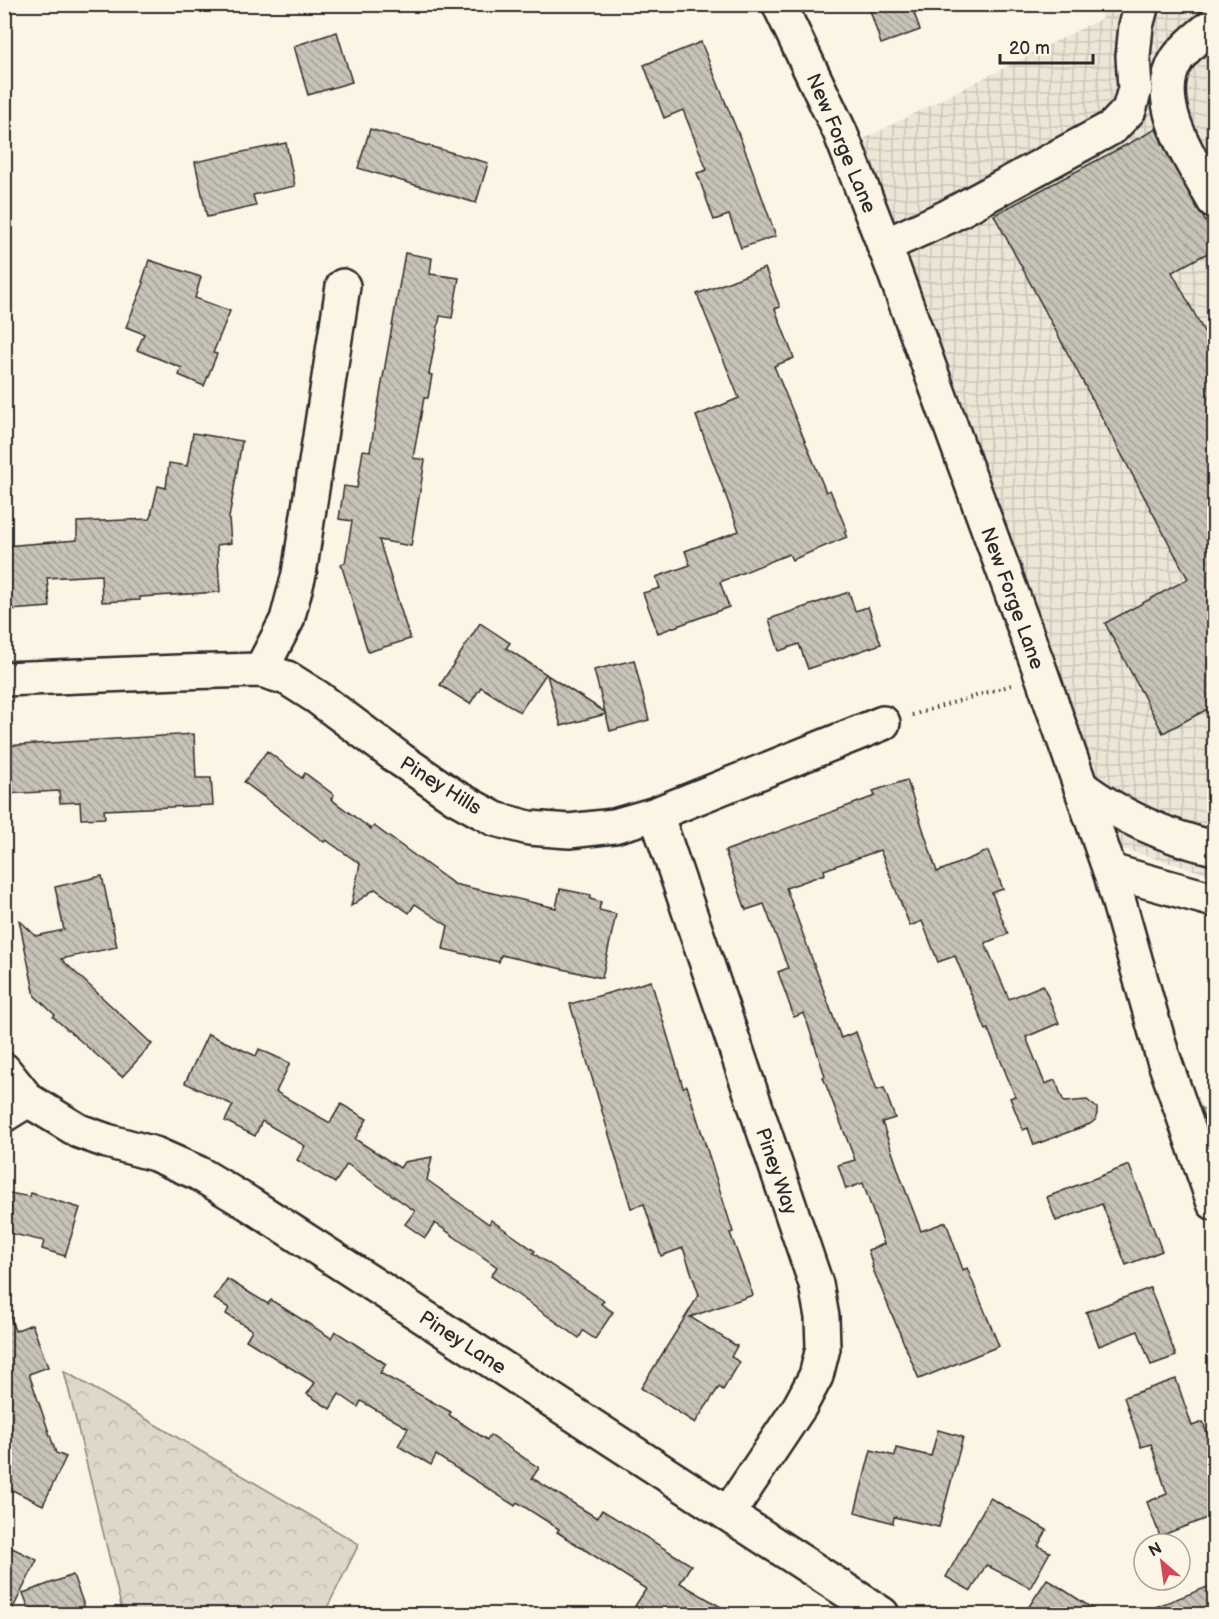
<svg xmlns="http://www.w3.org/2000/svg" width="1219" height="1619" viewBox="0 0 1219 1619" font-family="'Balsamiq Sans',sans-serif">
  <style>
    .industrial { fill: url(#industrial-grid) }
    .grass { fill: #ded8ca; stroke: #84827a; stroke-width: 1.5 }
    .forest { fill: url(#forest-crowns); stroke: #84827a; stroke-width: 1.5 }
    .building { fill: url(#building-back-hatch); stroke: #2b2b2b; stroke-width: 1.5 }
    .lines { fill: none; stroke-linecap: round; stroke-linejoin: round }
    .minor-casing { stroke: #2b2b2b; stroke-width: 38 }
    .path { stroke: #2b2b2b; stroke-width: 4; stroke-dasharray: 1.5 4.5; stroke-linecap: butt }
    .minor { stroke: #fcf5e5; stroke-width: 33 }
    .labels { text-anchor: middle; stroke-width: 4.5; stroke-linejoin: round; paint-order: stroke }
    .street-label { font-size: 20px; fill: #2b2b2b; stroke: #fcf5e5 }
  </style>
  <defs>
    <pattern id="industrial-grid" width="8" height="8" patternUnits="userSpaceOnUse" patternTransform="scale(1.5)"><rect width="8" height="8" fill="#ece6d7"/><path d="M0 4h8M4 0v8" fill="none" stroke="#cbc5b9"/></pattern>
    <pattern id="forest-crowns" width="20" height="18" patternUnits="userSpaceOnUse" patternTransform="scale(1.5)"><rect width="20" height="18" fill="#ded8ca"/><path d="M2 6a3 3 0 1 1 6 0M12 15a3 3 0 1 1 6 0" fill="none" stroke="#bfbaae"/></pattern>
    <pattern id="building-back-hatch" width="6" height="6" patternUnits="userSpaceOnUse" patternTransform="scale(1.5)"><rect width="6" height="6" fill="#c8c3b7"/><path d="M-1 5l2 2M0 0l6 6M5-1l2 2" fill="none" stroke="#a39f95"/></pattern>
  </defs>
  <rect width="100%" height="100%" fill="#fcf5e5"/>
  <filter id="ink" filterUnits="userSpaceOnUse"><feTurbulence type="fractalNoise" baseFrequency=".0167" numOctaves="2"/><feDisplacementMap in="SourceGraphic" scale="12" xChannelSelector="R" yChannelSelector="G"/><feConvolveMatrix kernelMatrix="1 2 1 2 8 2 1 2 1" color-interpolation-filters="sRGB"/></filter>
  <g filter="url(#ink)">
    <!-- industrial -->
    <polygon class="industrial" points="1098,5 1214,5 1214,876 1120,848 928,306 860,141 1102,18"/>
    <!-- grass -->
    <polygon class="grass" points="1201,1108 1214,1112 1214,1145"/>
    <!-- forest -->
    <polygon class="forest" points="64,1371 359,1544 328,1606 328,1614 123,1614"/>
    <!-- building -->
    <g class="building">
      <polygon points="868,4 911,4 920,30 881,44"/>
      <polygon points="337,32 352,82 308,95 294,46"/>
      <polygon points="701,42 747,155 776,236 741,248 729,215 714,220 697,173 707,170 683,110 664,118 644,65"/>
      <polygon points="370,129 488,163 476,203 358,168"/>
      <polygon points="1156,129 1170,160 1215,238 1215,249 1172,272 1215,352 1215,705 1163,733 1105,623 1188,579 994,215"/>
      <polygon points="286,143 295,186 253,195 256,206 207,217 195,162"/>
      <polygon points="405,253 432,258 430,274 459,278 452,318 440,316 429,374 432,375 428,398 424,398 413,458 425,460 411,546 379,540 410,639 368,652 341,564 345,563 352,521 339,519 344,486 357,488 363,450 370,451"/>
      <polygon points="149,260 201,277 195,298 230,311 213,353 217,354 204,386 179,375 182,368 137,350 144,334 126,327 144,283 142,282"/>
      <polygon points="765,268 780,307 775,309 794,358 774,366 826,492 830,490 847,531 844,532 847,537 792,560 789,554 720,582 729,607 658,633 643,593 660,588 656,577 690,565 685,551 739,531 696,416 739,398 697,294"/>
      <polygon points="193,433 242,441 229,518 231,543 217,545 220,592 140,597 140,600 102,602 101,575 47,578 50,607 10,610 5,546 77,540 77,522 150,519 158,486 166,488 169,463 187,466"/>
      <polygon points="849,592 855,611 868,607 881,644 808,669 799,644 779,651 769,619"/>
      <polygon points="480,623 510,643 506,648 546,674 520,712 481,687 470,704 440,685"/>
      <polygon points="634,660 649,720 610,731 606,714 561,726 547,675 605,712 594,670"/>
      <polygon points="194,734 196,778 211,778 213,805 104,810 105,818 81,819 80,802 60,803 59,791 4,794 4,746"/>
      <polygon points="267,751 302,778 305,773 334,795 331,799 371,829 374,826 454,884 556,908 560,889 591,895 590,899 601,902 599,910 616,914 602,978 501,955 499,962 443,949 448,926 415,904 409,913 375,889 351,906 360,864 326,840 324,842 244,782"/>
      <polygon points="907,780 937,872 988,851 1003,889 992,893 1008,934 985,943 1009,999 1043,985 1059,1023 1026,1037 1045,1084 1055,1080 1064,1102 1087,1100 1097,1108 1097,1114 1095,1120 1090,1124 1034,1145 1028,1128 1023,1130 1010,1098 1015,1096 988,1029 986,1030 955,956 938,962 922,921 910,926 880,850 824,870 825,874 786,888 841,1038 856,1032 877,1090 884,1088 895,1118 882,1122 903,1184 921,1231 946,1222 963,1270 967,1268 999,1346 919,1379 872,1267 873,1266 868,1250 884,1244 863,1183 846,1189 838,1165 855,1160 823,1077 825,1076 804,1013 794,1017 778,972 788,968 764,904 746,910 725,851 875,796 873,791"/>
      <polygon points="102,876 117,947 61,959 152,1044 122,1077 53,1017 55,1015 35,996 19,920 36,936 64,930 55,887"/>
      <polygon points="651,981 683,1087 687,1086 733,1232 730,1233 753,1295 690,1317 737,1346 731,1357 740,1362 723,1390 719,1387 695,1423 641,1388 699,1295 683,1248 661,1256 644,1204 631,1208 570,1004"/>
      <polygon points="208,1034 256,1056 259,1049 290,1063 276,1092 330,1123 341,1104 367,1119 355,1139 400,1168 404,1162 432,1157 427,1180 489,1224 491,1220 535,1251 533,1253 604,1301 601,1304 613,1312 595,1339 583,1331 579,1338 491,1276 497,1267 435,1223 425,1238 405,1224 415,1211 347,1164 335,1183 297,1160 305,1146 262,1121 255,1136 225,1121 233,1105 185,1083"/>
      <polygon points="1129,1165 1162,1251 1126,1265 1102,1204 1056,1221 1047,1197"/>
      <polygon points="4,1192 30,1197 31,1193 80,1208 65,1256 42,1249 44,1241 4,1232"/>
      <polygon points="227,1279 268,1304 271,1300 331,1338 335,1331 386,1364 380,1373 451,1412 449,1415 487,1440 490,1435 539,1468 532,1478 597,1518 602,1510 691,1565 680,1583 733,1614 648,1614 635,1606 646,1589 557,1532 559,1529 517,1502 515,1506 436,1455 431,1465 398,1446 408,1428 361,1401 358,1407 339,1394 330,1409 307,1394 315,1383 246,1340 252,1330 226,1314 229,1308 214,1299"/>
      <polygon points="1150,1288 1176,1356 1151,1365 1138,1331 1099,1346 1086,1312"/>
      <polygon points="9,1313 15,1331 32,1324 48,1367 29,1374 56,1453 66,1457 43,1505 4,1486 4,1449 12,1433 4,1409 4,1314"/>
      <polygon points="1176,1379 1192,1426 1203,1422 1215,1456 1215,1515 1160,1536 1147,1502 1167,1494 1151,1444 1141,1447 1124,1397"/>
      <polygon points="938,1430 963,1437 939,1527 894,1517 893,1523 855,1512 871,1450 895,1456 896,1448 931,1456"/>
      <polygon points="990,1498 1047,1530 1038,1546 1050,1552 1030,1588 986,1565 971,1591 946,1577"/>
      <polygon points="4,1544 37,1560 10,1614 4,1614"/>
      <polygon points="73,1575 87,1614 31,1614 23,1593"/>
      <polygon points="1047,1579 1101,1614 1024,1614"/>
      <polygon points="1215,1584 1215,1614 1140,1614 1140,1613"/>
    </g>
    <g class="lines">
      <defs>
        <g id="minor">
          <polyline points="779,4 840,132 893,268 1042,676 1110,871 1162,1054 1214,1203"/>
          <path d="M1214 24C1201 35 1187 45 1177 59 1149 102 1194 164 1214 201"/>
          <polyline points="884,246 947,217 1113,127 1129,110 1135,89 1133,56 1136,26 1142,4"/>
          <polyline points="261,670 287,620 299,574 343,286"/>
          <polyline points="4,679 179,672 261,670 287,678 317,697 401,760 455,797 495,819 529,828 569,831 614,826 656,814 883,723"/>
          <path d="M1081 787C1120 816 1167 837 1214 848"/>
          <polyline points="656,814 816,1284 822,1317 823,1348 816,1376 800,1406 728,1514"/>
          <polyline points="1110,871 1214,900"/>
          <polyline points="4,1070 28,1100 79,1131 107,1141 155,1154 198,1173 248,1203 882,1614"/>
          <polyline points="4,1115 28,1100"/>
        </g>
      </defs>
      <!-- minor casing -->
      <use href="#minor" class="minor-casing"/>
      <!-- path -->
      <polyline class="path" points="912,715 1012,685"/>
      <!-- minor -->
      <use href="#minor" class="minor"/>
    </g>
  </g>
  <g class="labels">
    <!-- street labels -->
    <g class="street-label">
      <text transform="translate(842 143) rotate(67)" y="7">New Forge Lane</text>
      <text transform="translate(1013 598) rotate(70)" y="7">New Forge Lane</text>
      <text transform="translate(441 785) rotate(32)" y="7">Piney Hills</text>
      <text transform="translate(777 1171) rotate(71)" y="7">Piney Way</text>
      <text transform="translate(463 1342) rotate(33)" y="7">Piney Lane</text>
    </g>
  </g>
  <!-- margin -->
  <rect width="1219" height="1619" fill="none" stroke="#fcf5e5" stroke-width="24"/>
  <rect x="12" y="12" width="1195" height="1595" fill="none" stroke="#2b2b2b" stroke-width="2" filter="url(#ink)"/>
  <!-- north arrow -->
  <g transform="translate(1162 1562) rotate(331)"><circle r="28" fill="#fcf5e5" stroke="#a8a49b" stroke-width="1.5"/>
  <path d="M0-4.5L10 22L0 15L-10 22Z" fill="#d1495b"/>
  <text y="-9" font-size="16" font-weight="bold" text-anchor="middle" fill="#2b2b2b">N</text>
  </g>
  <!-- scale -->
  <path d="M1000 54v9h93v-9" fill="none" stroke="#2b2b2b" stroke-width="3"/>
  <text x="1009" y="54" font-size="18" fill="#2b2b2b" stroke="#fcf5e5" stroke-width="4.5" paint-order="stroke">20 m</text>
</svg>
